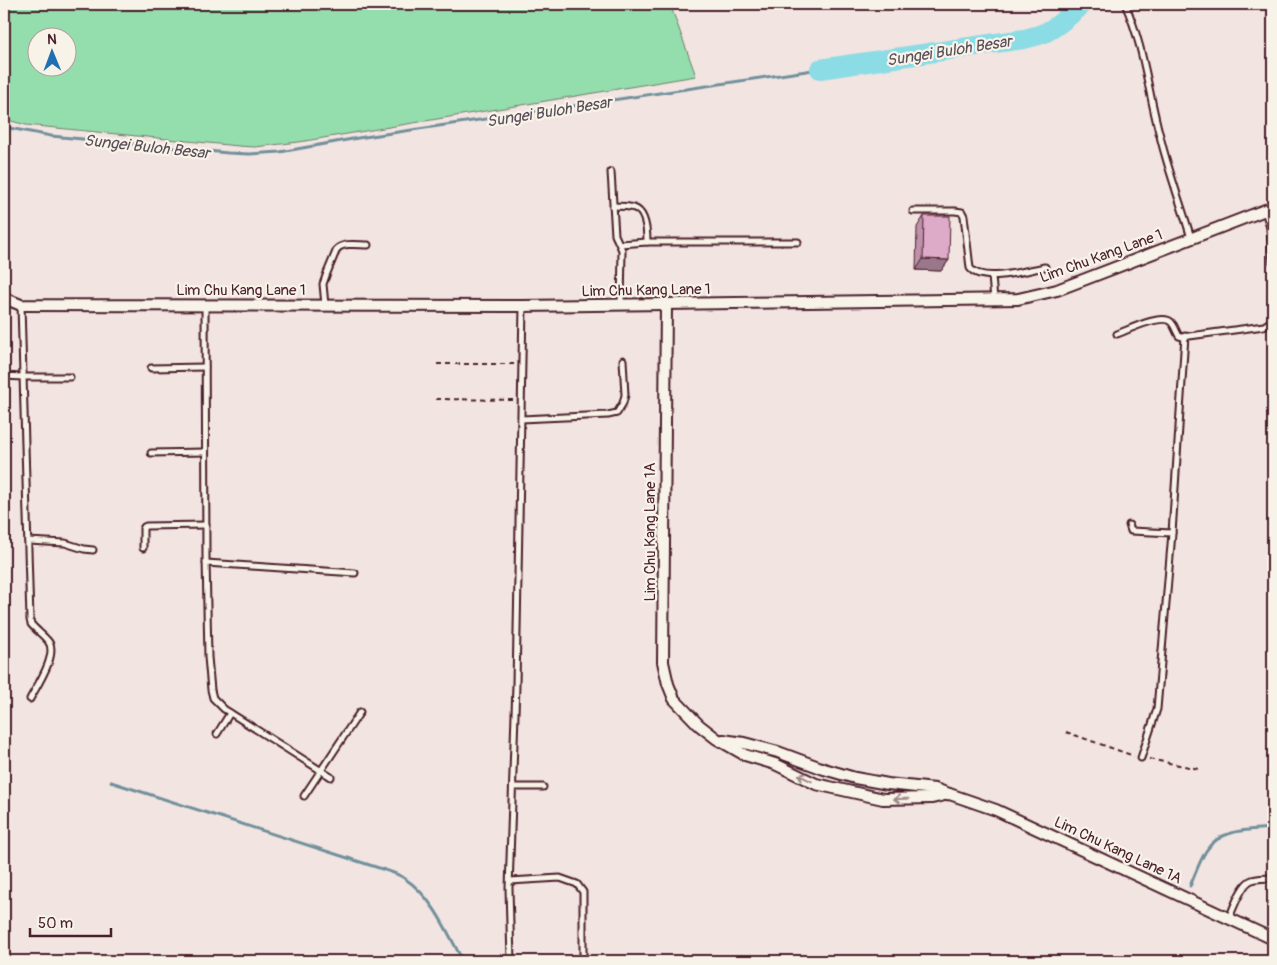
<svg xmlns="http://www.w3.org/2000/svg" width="1277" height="965" viewBox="0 0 1277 965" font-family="Pangolin,sans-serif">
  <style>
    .green { fill: #94ddac; stroke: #6f7e6c; fill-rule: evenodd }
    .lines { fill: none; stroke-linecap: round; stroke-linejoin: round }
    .stream { stroke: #71909b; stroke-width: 3 }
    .river { stroke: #8bdce5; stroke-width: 20 }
    .service-casing { stroke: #4a1f2b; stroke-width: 9 }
    .minor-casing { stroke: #4a1f2b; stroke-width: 14 }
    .path { stroke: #4a1f2b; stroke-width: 2; stroke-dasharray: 5 4; stroke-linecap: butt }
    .service { stroke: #f7f3e8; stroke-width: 5 }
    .minor { stroke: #f7f3e8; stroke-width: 10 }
    .wall { fill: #be92ab; stroke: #4a1f2b }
    .shaded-wall { fill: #9b778b; stroke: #4a1f2b }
    .building { fill: #ddaac7; stroke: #4a1f2b }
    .oneway { stroke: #a0898a }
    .labels { text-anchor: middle; stroke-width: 4.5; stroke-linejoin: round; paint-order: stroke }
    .street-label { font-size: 15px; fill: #4a1f2b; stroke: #f7f3e8 }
    .water-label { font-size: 16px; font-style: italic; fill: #5a4e5a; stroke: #f7f3e8 }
  </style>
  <rect width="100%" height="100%" fill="#f2e4e1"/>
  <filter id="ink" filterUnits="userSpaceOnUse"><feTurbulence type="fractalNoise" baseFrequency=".02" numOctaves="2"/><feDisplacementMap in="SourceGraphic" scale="10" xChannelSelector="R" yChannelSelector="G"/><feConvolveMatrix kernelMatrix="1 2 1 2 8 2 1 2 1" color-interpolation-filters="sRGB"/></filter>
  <g filter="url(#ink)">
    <!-- green -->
    <path class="green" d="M4 4H670L696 76 299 142 255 147 238 146 26 125 4 119ZM38 38H68V68H38Z"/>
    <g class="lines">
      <!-- stream -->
      <g class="stream">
        <polyline points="4,127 51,136 228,153 249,154 280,152 358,138 820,69"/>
        <path d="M111 782 379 868C387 871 397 873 404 878 433 897 447 932 463 961"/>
        <path d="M1190 886C1195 875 1199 862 1206 851 1220 828 1250 830 1273 828"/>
      </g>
      <!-- river -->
      <path class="river" d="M820 69 1024 39C1031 37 1038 36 1044 33 1058 27 1071 14 1083 4"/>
      <defs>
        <g id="service">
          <path d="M1125 4C1144 46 1148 92 1160 136 1168 170 1181 204 1191 238"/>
          <polyline points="611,172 615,235 622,250 621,305"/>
          <path d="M613 206C620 206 628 206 634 208 646 212 647 232 647 242"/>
          <polyline points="1265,210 1270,228 1273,262"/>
          <path d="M913 211H955L962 212 964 216 970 268C982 284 1027 270 1045 267"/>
          <polyline points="620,244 647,242 798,242"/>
          <polyline points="992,276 994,300"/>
          <path d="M21 305 30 620 31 624C36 630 43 635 48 641 59 654 36 687 30 699"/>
          <polyline points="205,305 206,558 208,657 211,690 213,698 224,709 331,777"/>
          <path d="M325 305 323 284 327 273 337 249C344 242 358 245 368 245"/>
          <path d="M1117 334C1128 330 1162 313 1171 322 1175 326 1176 332 1179 336L1182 337 1264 326 1270 322 1273 317"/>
          <polyline points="151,368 205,367"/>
          <polyline points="4,376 23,377 70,377"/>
          <polyline points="521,419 608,415 617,413 623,403 625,395 623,360"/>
          <polyline points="151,453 205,452"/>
          <polyline points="1129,525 1131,531 1172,533"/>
          <polyline points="28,541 65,543 84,549 93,550"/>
          <polyline points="143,548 143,529 144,527 146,526 206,525"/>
          <polyline points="206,563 355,573"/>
          <polyline points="217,734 230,713"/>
          <polyline points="1141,758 1157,709 1172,533 1185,336"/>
          <polyline points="513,787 543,787"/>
          <polyline points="304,796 360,712"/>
          <polyline points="510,881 560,878 577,884 583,892 583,961"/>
          <path d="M1229 918C1233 909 1242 883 1252 880 1259 878 1267 878 1273 878"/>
          <polyline points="511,961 509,888 516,685 523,306"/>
        </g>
        <g id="minor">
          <polyline points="4,298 21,305 523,306 1018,299 1057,290 1273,207"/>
          <polyline points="666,305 663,662 668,684 674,699 699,725 717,739 745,755 775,764 816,784 883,799 932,798 949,794"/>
          <polyline points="723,740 744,743 778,752 824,769 855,778 888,784 935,789 996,810 1273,939"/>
        </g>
      </defs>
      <!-- service casing -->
      <use href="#service" class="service-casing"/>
      <!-- minor casing -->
      <use href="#minor" class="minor-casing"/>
      <!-- path -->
      <g class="path">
        <polyline points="437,364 515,364"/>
        <polyline points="436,399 514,400"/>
        <polyline points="1066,732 1134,756"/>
        <polyline points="1149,759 1199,769"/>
      </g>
      <!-- service -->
      <use href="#service" class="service"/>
      <!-- minor -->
      <use href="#minor" class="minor"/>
    </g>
    <!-- wall -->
    <polygon class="wall" points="924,216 949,260 941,271 916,270 917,227"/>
    <!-- shaded-wall -->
    <polygon class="shaded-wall" points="923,259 949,260 941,271 916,270"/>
    <!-- building -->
    <polygon class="building" points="924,216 950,216 949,260 923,259"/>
    <!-- one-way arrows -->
    <defs><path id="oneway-shaft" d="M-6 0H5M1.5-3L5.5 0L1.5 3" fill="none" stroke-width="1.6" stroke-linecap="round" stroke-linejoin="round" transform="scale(1.25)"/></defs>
    <g class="oneway">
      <use href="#oneway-shaft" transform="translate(805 778) rotate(-154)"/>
      <use href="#oneway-shaft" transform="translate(901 799) rotate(179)"/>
    </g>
  </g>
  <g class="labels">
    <!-- street labels -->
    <g class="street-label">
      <text transform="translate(1101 256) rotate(-20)" y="5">Lim Chu Kang Lane 1</text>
      <text x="241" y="295">Lim Chu Kang Lane 1</text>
      <text transform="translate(646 290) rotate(-1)" y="5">Lim Chu Kang Lane 1</text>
      <text transform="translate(650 532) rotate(-90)" y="5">Lim Chu Kang Lane 1A</text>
      <text transform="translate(1118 850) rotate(25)" y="5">Lim Chu Kang Lane 1A</text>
    </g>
    <!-- water labels -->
    <g class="water-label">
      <text transform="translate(949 50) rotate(-9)" y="6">Sungei Buloh Besar</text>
      <text transform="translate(549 111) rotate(-9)" y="6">Sungei Buloh Besar</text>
      <text transform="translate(147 146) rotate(6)" y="6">Sungei Buloh Besar</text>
    </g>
  </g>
  <!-- margin -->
  <rect width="1277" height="965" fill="none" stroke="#f7f3e8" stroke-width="20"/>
  <rect x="10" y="10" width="1257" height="945" fill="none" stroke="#4a1f2b" stroke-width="2" filter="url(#ink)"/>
  <!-- north arrow -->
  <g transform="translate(52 52) rotate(359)"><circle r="24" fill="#f7f3e8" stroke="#b29e9c"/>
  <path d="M0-4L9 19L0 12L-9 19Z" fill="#1f6fb2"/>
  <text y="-8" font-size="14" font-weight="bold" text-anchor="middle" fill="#4a1f2b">N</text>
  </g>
  <!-- scale -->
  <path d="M30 928v8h81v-8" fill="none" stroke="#4a1f2b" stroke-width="2.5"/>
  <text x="38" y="928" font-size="15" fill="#4a1f2b" stroke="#f7f3e8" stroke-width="4" paint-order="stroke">50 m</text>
</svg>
